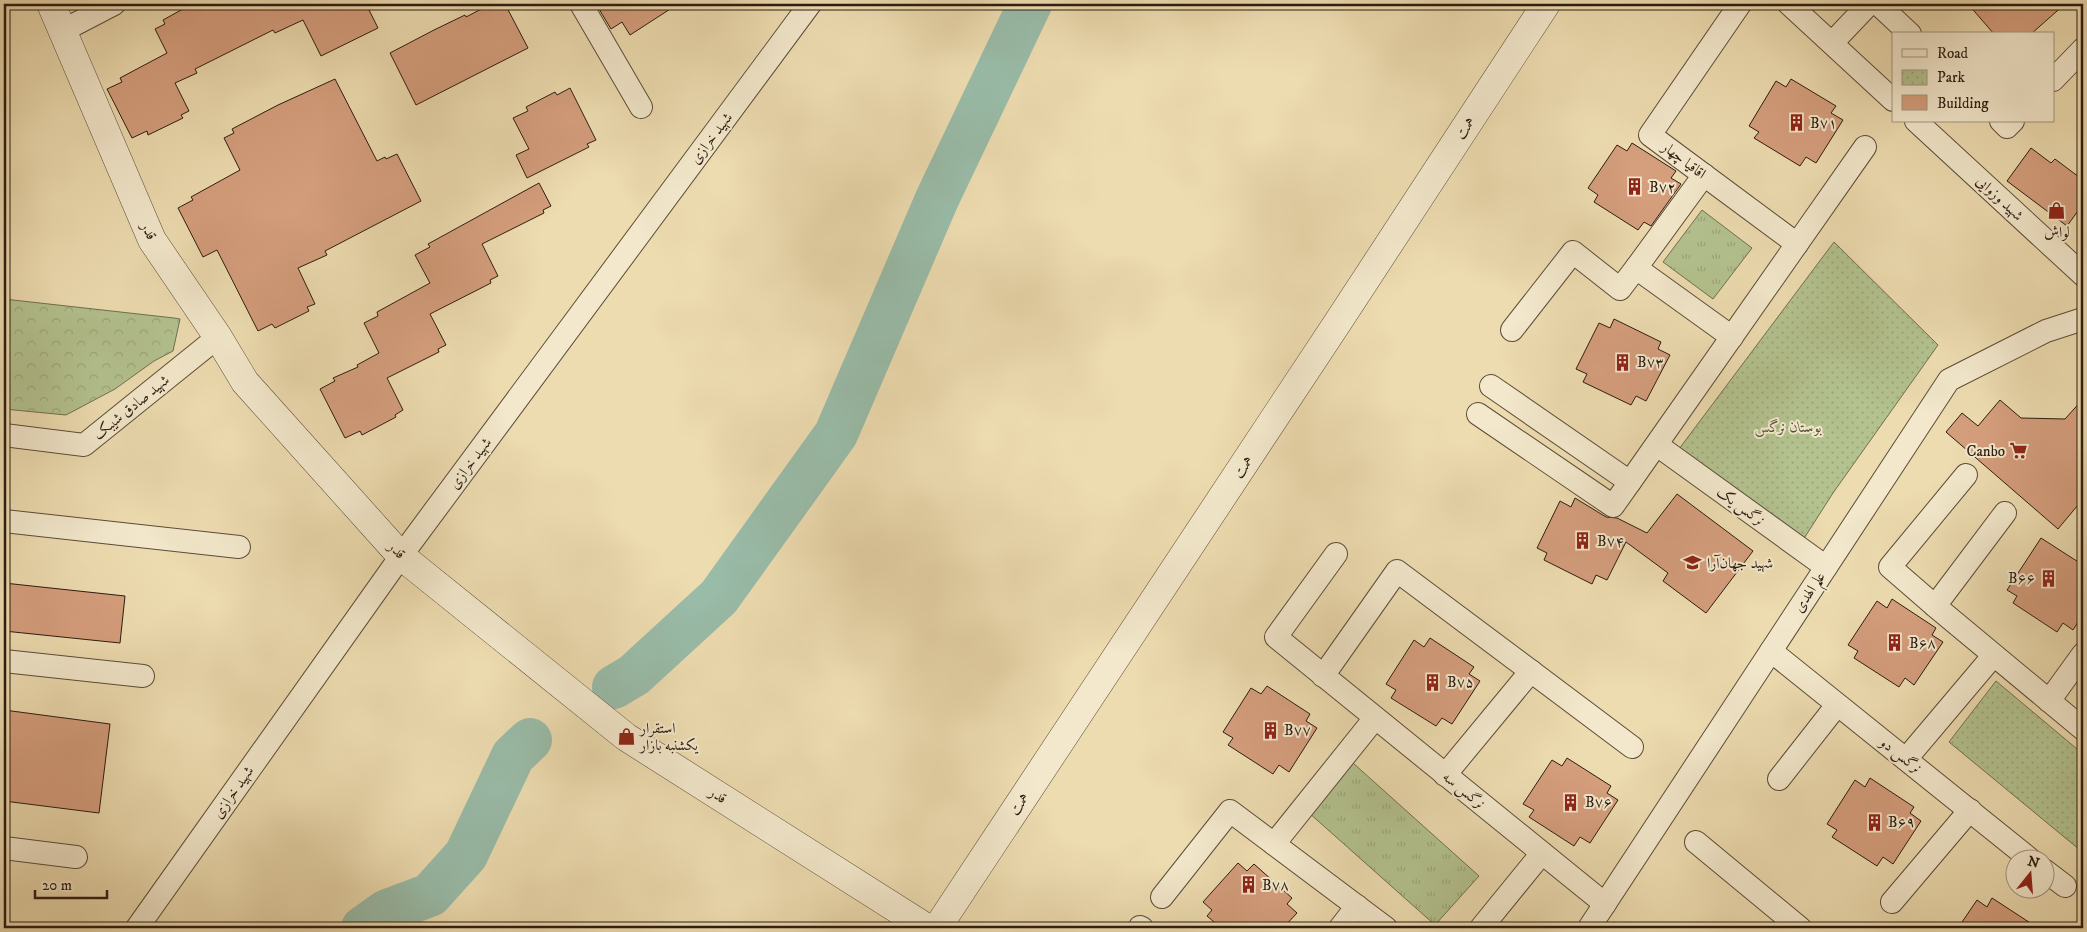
<svg xmlns="http://www.w3.org/2000/svg" width="2087" height="932" viewBox="0 0 2087 932" font-family="'IM FELL DW Pica',Amiri,serif">
  <style>
    .grass { fill: url(#grass-tufts); stroke: #706f50 }
    .forest { fill: url(#forest-crowns); stroke: #706f50 }
    .park { fill: url(#park-dots); stroke: #706f50 }
    .lines { fill: none; stroke-linecap: round; stroke-linejoin: round }
    .river { stroke: #99bca9; stroke-width: 44 }
    .building { fill: #d59e7d; stroke: #2c1c10 }
    .minor-casing { stroke: #5c4c38; stroke-width: 24 }
    .tertiary-casing { stroke: #5c4c38; stroke-width: 29 }
    .minor { stroke: #f3e8cc; stroke-width: 22 }
    .tertiary { stroke: #f3e8cc; stroke-width: 28 }
    .labels { text-anchor: middle; stroke-width: 4; stroke-linejoin: round; paint-order: stroke }
    .poi-label { font-size: 15px; fill: #2c1c10; stroke: #f3e8cc; text-anchor: start }
    .street-label { font-size: 15px; fill: #2c1c10; stroke: #f3e8cc }
    .park-label { font-size: 15px; font-style: italic; fill: #544e36; stroke: #f3e8cc }
  </style>
  <defs>
    <pattern id="grass-tufts" width="24" height="20" patternUnits="userSpaceOnUse" patternTransform="scale(1.25)"><rect width="24" height="20" fill="#b3c28f"/><path d="M3 7l-1-3M5 7V3M7 7l1-3M15 17l-1-3M17 17v-4M19 17l1-3" fill="none" stroke="#9aa67a"/></pattern>
    <pattern id="forest-crowns" width="20" height="18" patternUnits="userSpaceOnUse" patternTransform="scale(1.25)"><rect width="20" height="18" fill="#b3c28f"/><path d="M2 6a3 3 0 1 1 6 0M12 15a3 3 0 1 1 6 0" fill="none" stroke="#9aa67a"/></pattern>
    <pattern id="park-dots" width="8" height="8" patternUnits="userSpaceOnUse" patternTransform="scale(1.25)"><rect width="8" height="8" fill="#b3c28f"/><path d="M2 2h.1M6 6h.1" fill="none" stroke="#9aa67a" stroke-width="1.8" stroke-linecap="round"/></pattern>
  </defs>
  <rect width="100%" height="100%" fill="#eddcb0"/>
  <filter id="stains"><feTurbulence type="fractalNoise" baseFrequency=".004" numOctaves="4"/><feColorMatrix values="0 0 0 0 .2 0 0 0 0 .09 0 0 0 0 .02 0 0 0 .5 -.17"/></filter>
  <radialGradient id="worn" r=".72"><stop offset=".6" stop-color="#630" stop-opacity="0"/><stop offset="1" stop-color="#630" stop-opacity=".3"/></radialGradient>
  <!-- grass -->
  <g class="grass">
    <polygon points="1702,210 1752,248 1713,299 1663,262"/>
    <polygon points="1353,763 1479,876 1435,925 1308,812"/>
  </g>
  <!-- forest -->
  <polygon class="forest" points="4,299 174,318 180,319 173,351 154,361 115,389 66,415 4,409"/>
  <!-- park -->
  <g class="park">
    <polygon points="1834,242 1938,345 1833,493 1803,540 1679,449"/>
    <polygon points="1996,681 2083,754 2083,846 2080,850 1949,742"/>
  </g>
  <g class="lines">
    <!-- river -->
    <g class="river">
      <polyline points="614,687 634,675 719,597 836,434 937,199 1030,4"/>
      <polyline points="363,928 387,911 430,895 466,855 513,756 530,740"/>
    </g>
  </g>
  <!-- building -->
  <g class="building">
    <polygon points="192,4 366,4 378,28 321,56 303,20 275,33 273,30 195,69 197,73 175,83 189,111 181,115 183,118 148,135 147,131 132,138 107,89 122,82 120,78 167,53 155,29 165,24 163,20"/>
    <polygon points="491,4 505,4 528,48 416,105 390,53 434,30 465,15 466,17"/>
    <polygon points="596,4 678,4 630,35 622,22 611,29"/>
    <polygon points="1968,4 2065,4 2031,34 1994,34"/>
    <polygon points="335,79 377,161 385,157 386,159 397,154 421,201 325,251 327,255 298,268 315,304 307,307 309,311 275,328 272,324 258,331 217,250 203,257 178,208 193,200 191,197 240,170 224,138 234,133 232,129 278,105"/>
    <polygon points="1791,79 1836,106 1831,113 1843,120 1816,163 1806,157 1800,166 1754,138 1759,132 1749,126 1776,81 1786,87"/>
    <polygon points="570,88 596,140 587,144 589,147 527,178 516,155 529,149 513,118 528,111 526,107 555,92 557,95"/>
    <polygon points="1632,143 1676,171 1671,178 1681,184 1651,226 1644,222 1638,230 1594,202 1598,195 1588,188 1617,145 1627,151"/>
    <polygon points="2031,148 2051,163 2055,159 2083,180 2083,204 2067,226 2007,181"/>
    <polygon points="539,183 551,206 543,210 544,213 482,244 498,276 490,280 491,283 430,314 446,345 438,349 439,352 387,378 403,410 395,415 396,417 362,435 360,431 345,438 320,389 335,381 333,378 358,367 357,365 379,353 364,323 378,316 377,312 430,283 415,255 430,247 428,244"/>
    <polygon points="1614,319 1661,342 1658,349 1670,355 1646,401 1636,396 1631,405 1583,382 1587,374 1576,369 1599,323 1610,328"/>
    <polygon points="2083,399 2083,499 2058,529 1946,432 1962,413 1978,426 2000,400 2021,418 2065,419"/>
    <polygon points="1677,494 1753,551 1706,613 1663,581 1668,573 1626,542 1607,580 1596,575 1592,584 1544,560 1547,553 1537,548 1560,501 1571,507 1575,498 1606,517 1617,518 1647,533"/>
    <polygon points="2041,538 2083,565 2083,614 2073,630 2063,623 2057,632 2013,603 2017,596 2007,590"/>
    <polygon points="4,583 125,596 120,643 4,631"/>
    <polygon points="1892,599 1936,628 1932,635 1943,642 1914,685 1905,678 1899,687 1854,658 1858,651 1848,645 1877,601 1887,608"/>
    <polygon points="1430,638 1474,667 1469,674 1480,681 1452,724 1442,718 1436,726 1391,698 1396,690 1386,684 1414,640 1424,647"/>
    <polygon points="1267,686 1310,714 1306,721 1317,728 1289,772 1279,765 1273,774 1228,745 1233,738 1223,732 1251,688 1261,694"/>
    <polygon points="4,710 110,724 99,813 4,801"/>
    <polygon points="1567,758 1611,786 1607,793 1618,800 1590,843 1580,837 1574,846 1529,817 1534,810 1523,804 1552,760 1562,766"/>
    <polygon points="1870,778 1914,807 1910,813 1921,821 1893,864 1883,857 1877,866 1832,837 1837,830 1827,824 1855,780 1865,787"/>
    <polygon points="1238,863 1247,871 1254,864 1292,898 1287,904 1297,913 1283,928 1221,928 1207,916 1212,910 1203,902"/>
    <polygon points="1992,898 2038,928 1958,928 1977,900 1987,907"/>
  </g>
  <g class="lines">
    <defs>
      <g id="minor">
        <polyline points="581,4 641,107"/>
        <polyline points="1740,4 1650,135 1797,244"/>
        <polyline points="1789,4 1893,100"/>
        <polyline points="1878,4 1910,34"/>
        <polyline points="62,31 114,4"/>
        <polyline points="1832,43 1869,4"/>
        <polyline points="2053,80 2083,49"/>
        <polyline points="1916,121 2083,275"/>
        <polyline points="2001,121 2007,127 2013,121"/>
        <polyline points="1704,175 1636,268 1732,337"/>
        <polyline points="1512,330 1573,252 1620,289 1636,268"/>
        <polyline points="1491,386 1630,482 1865,147"/>
        <polyline points="1478,414 1613,506 1630,482"/>
        <polyline points="4,435 84,445 218,337"/>
        <polyline points="1657,445 1826,567"/>
        <polyline points="2005,513 1935,606 2083,729"/>
        <polyline points="4,521 239,547"/>
        <polyline points="1336,554 1276,637 1605,904"/>
        <polyline points="1935,606 1890,567 1966,475"/>
        <polyline points="1771,651 2031,860"/>
        <polyline points="4,661 143,676"/>
        <polyline points="1323,676 1397,571 1632,747"/>
        <polyline points="2049,701 2083,654"/>
        <polyline points="1906,759 1993,656"/>
        <polyline points="1445,775 1531,671"/>
        <polyline points="1779,779 1837,705"/>
        <polyline points="1696,842 1800,928"/>
        <polyline points="1274,844 1375,718"/>
        <polyline points="4,848 76,857"/>
        <polyline points="2044,870 2065,886"/>
        <polyline points="1162,897 1230,811 1386,928"/>
        <polyline points="1892,902 1970,810"/>
        <polyline points="1140,927 1142,928"/>
        <polyline points="137,928 401,556 810,4"/>
        <polyline points="1340,928 1357,906"/>
        <polyline points="1481,928 1542,853"/>
        <polyline points="1589,928 1949,380 2046,331 2083,319"/>
      </g>
      <g id="tertiary">
        <polyline points="51,4 152,240 218,337 245,382 401,556 626,737 927,928"/>
        <polyline points="937,928 1336,325 1546,4"/>
      </g>
    </defs>
    <!-- minor casing -->
    <use href="#minor" class="minor-casing"/>
    <!-- tertiary casing -->
    <use href="#tertiary" class="tertiary-casing"/>
    <!-- minor -->
    <use href="#minor" class="minor"/>
    <!-- tertiary -->
    <use href="#tertiary" class="tertiary"/>
  </g>
  <!-- icons -->
  <defs>
    <symbol id="building-bare" viewBox="-9 -9 18 18"><path d="M-4-6H4V6H1V3H-1V6H-4ZM-2.5-4.3h1.7v1.8h-1.7ZM.8-4.3h1.7v1.8H.8ZM-2.5-1h1.7V.8h-1.7ZM.8-1h1.7V.8H.8Z" fill="#8f2418" stroke="#f3e8cc" stroke-width="2.5" paint-order="stroke"/></symbol>
    <symbol id="shop-bare" viewBox="-9 -9 18 18"><path d="M-5-2.5h2.3a2.7 3.5 0 0 1 5.4 0H5L5.5 6h-11ZM-1.5-2.5h3a1.5 2.3 0 0 0-3 0Z" fill="#8f2418" stroke="#f3e8cc" stroke-width="2.5" paint-order="stroke"/></symbol>
    <symbol id="supermarket-bare" viewBox="-9 -9 18 18"><path d="M-6-5.5h2.5l.6 2H6L4.5 2H-2.5L-4.4-4H-6ZM-1.5 3.2a1.3 1.3 0 1 0 .1 0ZM3 3.2a1.3 1.3 0 1 0 .1 0Z" fill="#8f2418" stroke="#f3e8cc" stroke-width="2.5" paint-order="stroke"/></symbol>
    <symbol id="school-bare" viewBox="-9 -9 18 18"><path d="M0-5L7-2L0 1L-7-2ZM-4 1L0 2.5L4 1V4Q0 6-4 4Z" fill="#8f2418" stroke="#f3e8cc" stroke-width="2.5" paint-order="stroke"/></symbol>
  </defs>
  <g fill-rule="evenodd">
    <use href="#building-bare" x="1784" y="110" width="25" height="25"/>
    <use href="#building-bare" x="1622" y="174" width="25" height="25"/>
    <use href="#shop-bare" x="2044" y="198" width="25" height="25"/>
    <use href="#building-bare" x="1610" y="350" width="25" height="25"/>
    <use href="#supermarket-bare" x="2006" y="438" width="25" height="25"/>
    <use href="#building-bare" x="1570" y="528" width="25" height="25"/>
    <use href="#school-bare" x="1680" y="550" width="25" height="25"/>
    <use href="#building-bare" x="2036" y="566" width="25" height="25"/>
    <use href="#building-bare" x="1882" y="630" width="25" height="25"/>
    <use href="#building-bare" x="1420" y="670" width="25" height="25"/>
    <use href="#building-bare" x="1258" y="718" width="25" height="25"/>
    <use href="#shop-bare" x="614" y="724" width="25" height="25"/>
    <use href="#building-bare" x="1558" y="790" width="25" height="25"/>
    <use href="#building-bare" x="1862" y="810" width="25" height="25"/>
    <use href="#building-bare" x="1236" y="872" width="25" height="25"/>
  </g>
  <g class="labels">
    <!-- poi labels -->
    <g class="poi-label">
      <text x="1810" y="128">B۷۱</text>
      <text x="1649" y="192">B۷۲</text>
      <text x="2057" y="237" text-anchor="middle">لواش</text>
      <text x="1637" y="367">B۷۳</text>
      <text x="2005" y="456" text-anchor="end">Canbo</text>
      <text x="1597" y="546">B۷۴</text>
      <text x="1707" y="568">شهید جهان‌آرا</text>
      <text x="2035" y="583" text-anchor="end">B۶۶</text>
      <text x="1909" y="648">B۶۸</text>
      <text x="1447" y="687">B۷۵</text>
      <text x="640" y="733">استقرار<tspan x="640" dy="17">یکشنبه بازار</tspan></text>
      <text x="1284" y="735">B۷۷</text>
      <text x="1585" y="807">B۷۶</text>
      <text x="1888" y="827">B۶۹</text>
      <text x="1262" y="890">B۷۸</text>
    </g>
    <!-- street labels -->
    <g class="street-label">
      <text transform="translate(1465 128) rotate(-57)" y="5">همت</text>
      <text transform="translate(711 138) rotate(-53)" y="5">شهید خرازی</text>
      <text transform="translate(1684 160) rotate(37)" y="5">اقاقیا چهار</text>
      <text transform="translate(2000 198) rotate(43)" y="5">شهید وزوایی</text>
      <text transform="translate(149 231) rotate(64)" y="5">قدر</text>
      <text transform="translate(131 407) rotate(-39)" y="5">شهید صادق شیبک</text>
      <text transform="translate(470 463) rotate(-53)" y="5">شهید خرازی</text>
      <text transform="translate(1243 467) rotate(-56)" y="5">همت</text>
      <text transform="translate(1741 506) rotate(36)" y="5">نرگس یک</text>
      <text transform="translate(397 550) rotate(46)" y="5">قدر</text>
      <text transform="translate(1809 592) rotate(-57)" y="5">علم الهدی</text>
      <text transform="translate(1901 755) rotate(38)" y="5">نرگس دو</text>
      <text transform="translate(1464 790) rotate(39)" y="5">نرگس سه</text>
      <text transform="translate(233 792) rotate(-55)" y="5">شهید خرازی</text>
      <text transform="translate(718 795) rotate(32)" y="5">قدر</text>
      <text transform="translate(1019 804) rotate(-56)" y="5">همت</text>
    </g>
    <!-- park labels -->
    <g class="park-label">
      <text x="1788" y="432">بوستان نرگس</text>
    </g>
  </g>
  <!-- margin -->
  <rect width="2087" height="932" fill="none" stroke="#eddcb0" stroke-width="20"/>
  <rect x="5" y="5" width="2077" height="922" fill="none" stroke="#2c1c10" stroke-width="2.5"/>
  <rect x="10" y="10" width="2067" height="912" fill="none" stroke="#2c1c10"/>
  <!-- legend -->
  <rect x="1892" y="32" width="162" height="90" fill="#f3e8cc" stroke="#a39681"/>
  <rect x="1902" y="49" width="25" height="8" fill="#f3e8cc" stroke="#a39681"/>
  <text x="1937" y="58" font-size="15" fill="#2c1c10">Road</text>
  <rect x="1902" y="70" width="25" height="15" fill="url(#park-dots)" stroke="#a39681"/>
  <text x="1937" y="82" font-size="15" fill="#2c1c10">Park</text>
  <rect x="1902" y="95" width="25" height="15" fill="#d59e7d" stroke="#a39681"/>
  <text x="1937" y="108" font-size="15" fill="#2c1c10">Building</text>
  <!-- north arrow -->
  <g transform="translate(2030 874) rotate(17)"><circle r="24" fill="#f3e8cc" stroke="#a39681"/>
  <path d="M0-4L9 19L0 12L-9 19Z" fill="#8f2418"/>
  <text y="-8" font-size="14" font-weight="bold" text-anchor="middle" fill="#2c1c10">N</text>
  </g>
  <!-- scale -->
  <path d="M35 890v8h72v-8" fill="none" stroke="#2c1c10" stroke-width="2.5"/>
  <text x="42" y="890" font-size="15" fill="#2c1c10" stroke="#f3e8cc" stroke-width="4" paint-order="stroke">20 m</text>
  <rect width="100%" height="100%" filter="url(#stains)"/>
  <rect width="100%" height="100%" fill="url(#worn)"/>
</svg>
